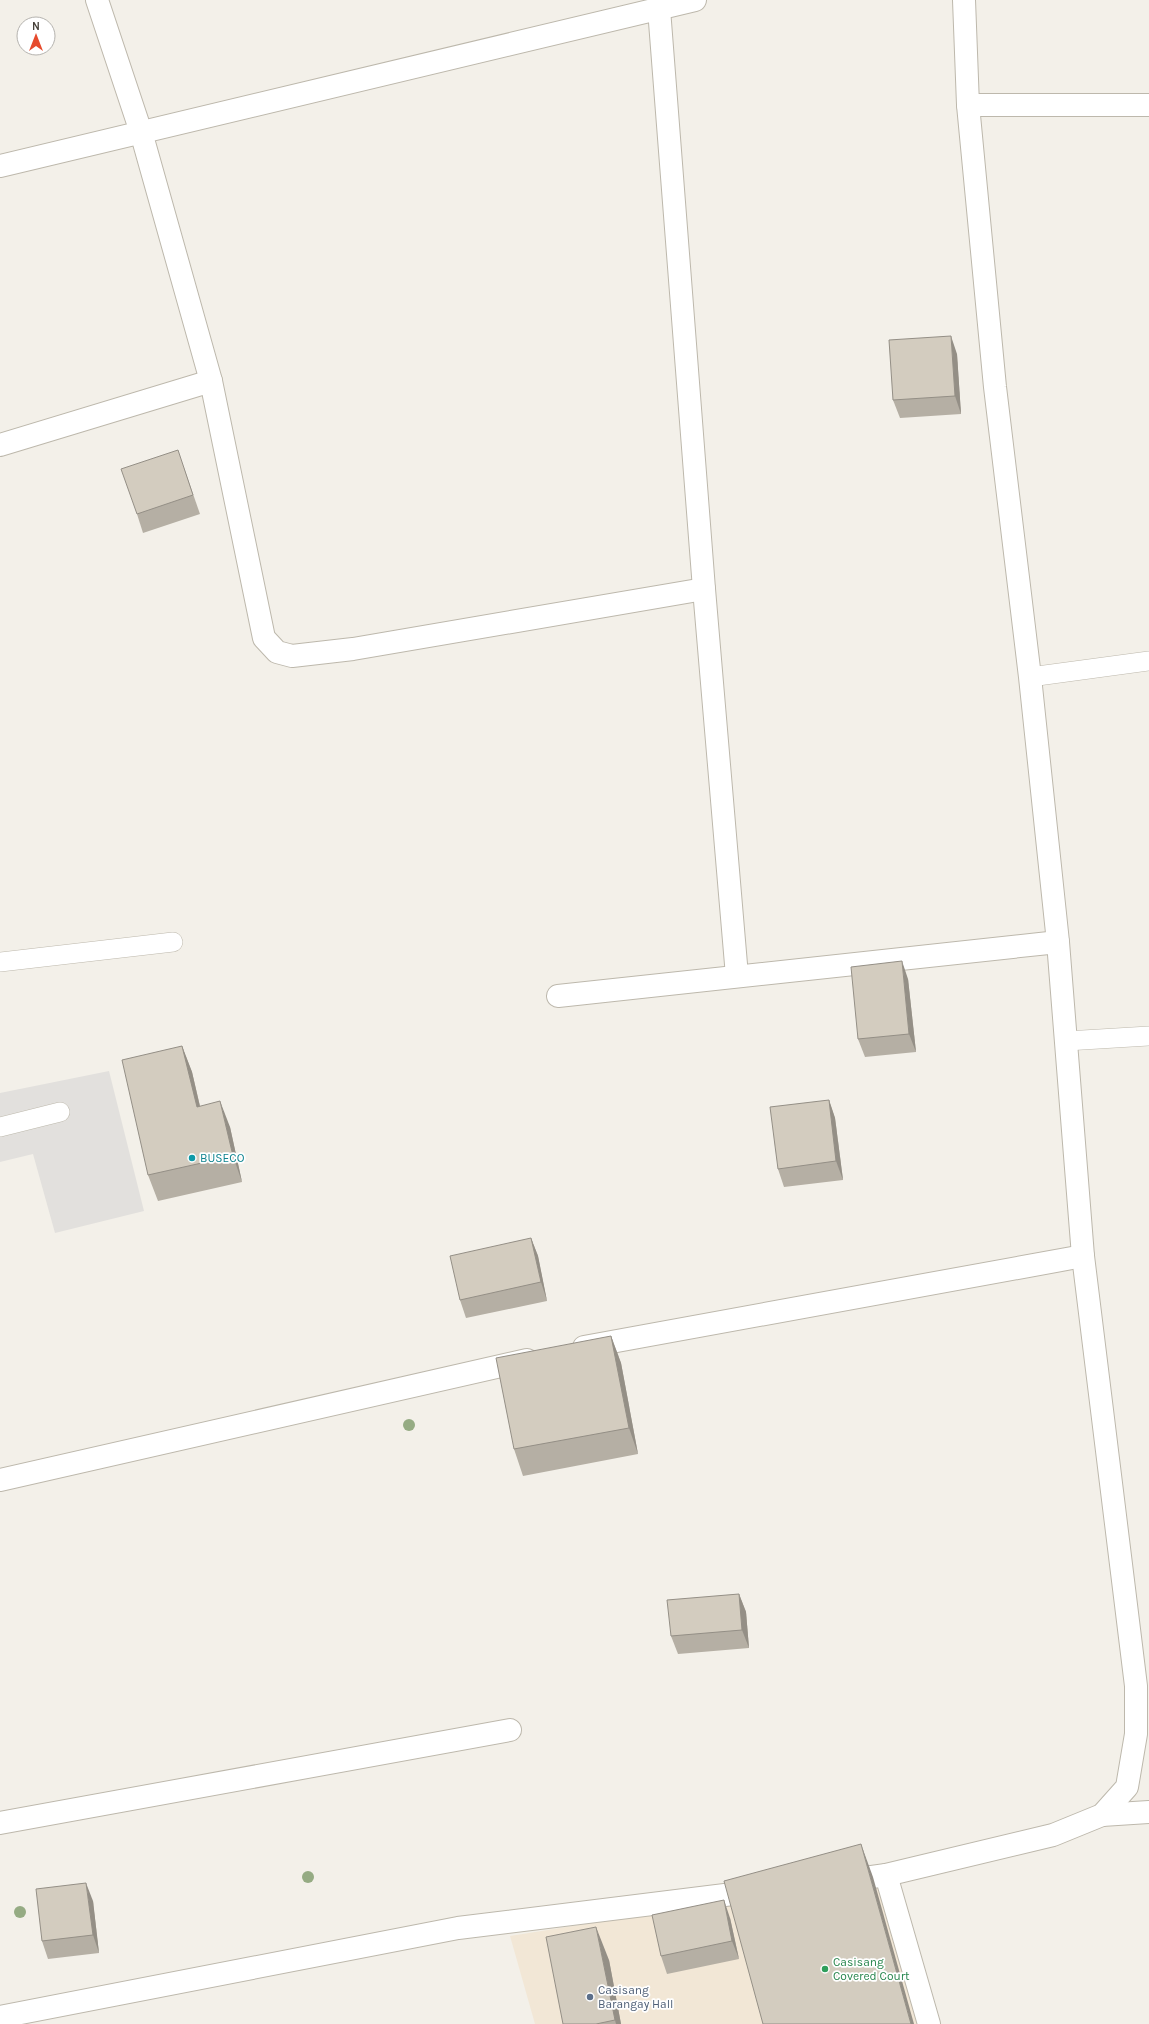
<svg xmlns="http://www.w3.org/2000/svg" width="1149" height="2024" viewBox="0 0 1149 2024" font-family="Karla,sans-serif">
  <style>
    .commercial { fill: #f2e7d6 }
    .parking { fill: #e2e0dd }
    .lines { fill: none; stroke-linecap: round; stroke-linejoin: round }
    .service-casing { stroke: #bdb8ac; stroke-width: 20 }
    .minor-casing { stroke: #bdb8ac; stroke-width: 24 }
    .service { stroke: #fff; stroke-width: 19 }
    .minor { stroke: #fff; stroke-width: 22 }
    .tree { fill: #95ab83 }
    .wall { fill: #b5afa4 }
    .shaded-wall { fill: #948f86 }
    .building { fill: #d3ccbf; stroke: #948f86 }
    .culture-dot { fill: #0f9aa8; stroke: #fff; stroke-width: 1.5 }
    .leisure-dot { fill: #2e9e5b; stroke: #fff; stroke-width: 1.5 }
    .service-dot { fill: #5c6f8a; stroke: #fff; stroke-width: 1.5 }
    .labels { text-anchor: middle; stroke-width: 3.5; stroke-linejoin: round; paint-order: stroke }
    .culture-label { font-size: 12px; fill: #0d838f; stroke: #fff; text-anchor: start }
    .leisure-label { font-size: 12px; fill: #27864d; stroke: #fff; text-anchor: start }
    .service-label { font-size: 12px; fill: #4e5e75; stroke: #fff; text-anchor: start }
  </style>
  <rect width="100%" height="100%" fill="#f3f0e9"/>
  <!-- commercial -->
  <polygon class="commercial" points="886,1876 923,2024 535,2024 510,1936"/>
  <!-- parking -->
  <polygon class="parking" points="109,1071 144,1211 55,1233 33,1154 0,1162 0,1093"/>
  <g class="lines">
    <defs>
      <g id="service">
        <polyline points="1030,677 1149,661"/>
        <polyline points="0,962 173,942"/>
        <polyline points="1066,1041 1149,1036"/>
        <polyline points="0,1127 60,1112"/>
      </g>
      <g id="minor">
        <polyline points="97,0 141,132 211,381 264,638 277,652 292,656 353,649 704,589"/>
        <polyline points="659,9 704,589 737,976"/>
        <polyline points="968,105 1149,105"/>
        <polyline points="0,166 695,0"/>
        <polyline points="0,445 211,381"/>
        <polyline points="558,996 1058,942"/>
        <polyline points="584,1347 1083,1256"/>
        <polyline points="0,1480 527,1360"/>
        <polyline points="1102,1815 1149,1812"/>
        <polyline points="0,1823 510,1730"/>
        <polyline points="886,1875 929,2024"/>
        <polyline points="843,1881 886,1875 1053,1835 1102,1815 1127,1787 1136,1734 1136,1686 1083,1256 1058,942 1030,677 995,387 968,105 964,0"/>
        <polyline points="0,2017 458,1928 757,1891"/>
      </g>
    </defs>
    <!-- service casing -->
    <use href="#service" class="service-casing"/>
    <!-- minor casing -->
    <use href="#minor" class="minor-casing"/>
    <!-- service -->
    <use href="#service" class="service"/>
    <!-- minor -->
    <use href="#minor" class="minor"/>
  </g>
  <!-- trees -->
  <g class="tree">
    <circle cx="409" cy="1425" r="6"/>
    <circle cx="308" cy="1877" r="6"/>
    <circle cx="20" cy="1912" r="6"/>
  </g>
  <!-- wall -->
  <g class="wall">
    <polygon points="957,354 961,414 900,418 893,400"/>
    <polygon points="184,468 200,514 143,533 137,514"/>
    <polygon points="908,979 916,1052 865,1057 858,1039"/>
    <polygon points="182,1046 192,1072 200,1106 230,1127 242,1182 158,1201 148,1175"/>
    <polygon points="829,1100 835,1118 843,1180 784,1187 778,1169"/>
    <polygon points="531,1238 538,1256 547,1301 466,1318 460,1300"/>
    <polygon points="611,1336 621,1363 638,1454 523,1476 514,1449"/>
    <polygon points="739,1594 746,1612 749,1648 678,1654 671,1636"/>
    <polygon points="93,1901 99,1953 48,1959 42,1941"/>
    <polygon points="730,1918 739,1959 667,1974 661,1956"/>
    <polygon points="609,1960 621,2024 563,2024"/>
  </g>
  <!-- shaded-wall -->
  <g class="shaded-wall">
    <polygon points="951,336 957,354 961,414 955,396"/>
    <polygon points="902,961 908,979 916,1052 909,1034"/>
    <polygon points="182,1046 192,1072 206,1133 197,1107"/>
    <polygon points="829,1100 835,1118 843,1180 836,1161"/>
    <polygon points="220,1101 230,1127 242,1182 233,1156"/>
    <polygon points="531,1238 538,1256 547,1301 541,1282"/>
    <polygon points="611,1336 621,1363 638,1454 629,1428"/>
    <polygon points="739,1594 746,1612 749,1648 742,1630"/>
    <polygon points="861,1844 873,1877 914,2024 911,2024"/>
    <polygon points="86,1883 93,1901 99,1953 93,1935"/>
    <polygon points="724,1900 730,1918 739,1959 732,1941"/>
    <polygon points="596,1927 609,1960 621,2024 616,2024 615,2020"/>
  </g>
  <!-- building -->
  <g class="building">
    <polygon points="951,336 955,396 893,400 889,340"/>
    <polygon points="178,450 193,495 137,514 121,469"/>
    <polygon points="902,961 909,1034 858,1039 851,967"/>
    <polygon points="182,1046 197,1107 220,1101 233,1156 148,1175 122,1060"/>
    <polygon points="829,1100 836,1161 778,1169 770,1107"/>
    <polygon points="531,1238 541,1282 460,1300 450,1256"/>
    <polygon points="611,1336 629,1428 514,1449 496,1358"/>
    <polygon points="739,1594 742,1630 671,1636 667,1600"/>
    <polygon points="861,1844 911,2024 763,2024 724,1881"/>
    <polygon points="86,1883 93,1935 42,1941 36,1889"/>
    <polygon points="724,1900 732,1941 661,1956 652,1915"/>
    <polygon points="596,1927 615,2020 596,2024 563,2024 546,1937"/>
  </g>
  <!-- markers -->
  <circle class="culture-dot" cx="192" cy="1158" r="4"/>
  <circle class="leisure-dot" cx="825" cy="1969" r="4"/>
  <circle class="service-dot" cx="590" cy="1997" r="4"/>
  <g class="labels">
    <!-- culture labels -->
    <g class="culture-label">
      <text x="200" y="1162">BUSECO</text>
    </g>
    <!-- leisure labels -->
    <g class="leisure-label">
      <text x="833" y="1966">Casisang<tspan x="833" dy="14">Covered Court</tspan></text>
    </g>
    <!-- service labels -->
    <g class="service-label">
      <text x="598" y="1994">Casisang<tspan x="598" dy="14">Barangay Hall</tspan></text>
    </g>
  </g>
  <!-- north arrow -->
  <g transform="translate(36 36)"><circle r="19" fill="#ffffff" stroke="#b5b3af"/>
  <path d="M0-3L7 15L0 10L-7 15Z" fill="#e64b2d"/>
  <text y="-6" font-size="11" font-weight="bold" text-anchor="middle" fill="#464038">N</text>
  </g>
</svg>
